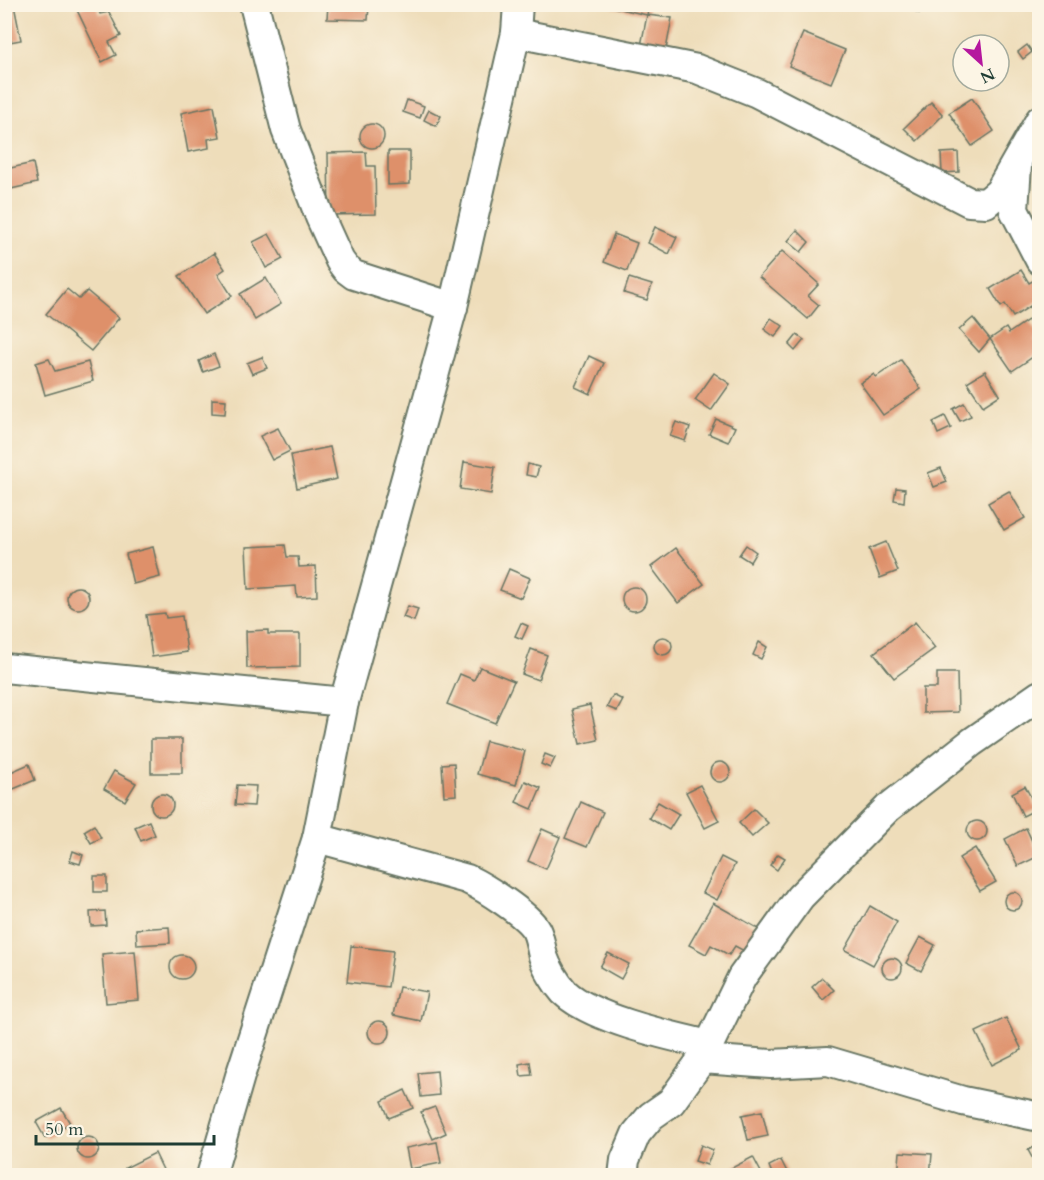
<svg xmlns="http://www.w3.org/2000/svg" width="1044" height="1180" viewBox="0 0 1044 1180" font-family="Cardo,serif">
  <style>
    .building { fill: #de906a }
    .lines { fill: none; stroke-linecap: round; stroke-linejoin: round }
    .street-casing { stroke: #677563; stroke-width: 32 }
    .street { stroke: #fff; stroke-width: 28 }
  </style>
  <rect width="100%" height="100%" fill="#fcf5e5"/>
  <filter id="ink" filterUnits="userSpaceOnUse"><feTurbulence type="fractalNoise" baseFrequency=".0167" numOctaves="2"/><feDisplacementMap in="SourceGraphic" scale="12" xChannelSelector="R" yChannelSelector="G"/><feConvolveMatrix kernelMatrix="1 2 1 2 8 2 1 2 1" color-interpolation-filters="sRGB"/></filter>
  <filter id="wash" filterUnits="userSpaceOnUse"><feTurbulence type="fractalNoise" baseFrequency=".008" numOctaves="4" result="noise"/><feDisplacementMap in="SourceGraphic" scale="24" xChannelSelector="R" yChannelSelector="G"/><feGaussianBlur stdDeviation="1.35" result="paint"/><feColorMatrix in="noise" values="0 0 0 0 0 0 0 0 0 0 0 0 0 0 0 0 0 1.4 0 .05"/><feComposite in="paint" operator="in"/></filter>
  <g filter="url(#wash)">
    <rect width="100%" height="100%" fill="#eeddba"/>
    <g id="blocks">
      <!-- building -->
      <g class="building">
        <polygon points="89,4 96,4 100,14 109,12 121,36 109,42 116,55 102,62 77,10"/>
        <polygon points="328,4 369,4 368,20 327,19"/>
        <polygon points="612,4 649,4 647,15 612,7"/>
        <polygon points="906,4 923,4 919,13 905,6"/>
        <polygon points="14,5 21,40 4,43 4,7"/>
        <polygon points="647,15 672,18 664,60 639,56"/>
        <polygon points="803,33 845,50 831,83 789,66"/>
        <polygon points="1027,45 1032,52 1023,59 1018,52"/>
        <polygon points="972,98 994,131 972,146 949,113"/>
        <polygon points="407,100 424,106 420,118 403,112"/>
        <polygon points="931,102 943,115 917,141 904,128"/>
        <polygon points="214,106 220,137 208,139 209,148 188,152 181,113"/>
        <polygon points="429,110 441,116 436,126 424,120"/>
        <circle cx="372" cy="136" r="12"/>
        <polygon points="388,151 410,151 410,184 388,185"/>
        <polygon points="366,152 367,166 375,166 376,214 329,215 328,153"/>
        <polygon points="958,152 959,172 942,173 941,153"/>
        <polygon points="33,163 37,183 11,189 6,169"/>
        <polygon points="655,227 677,237 669,254 648,243"/>
        <polygon points="797,230 809,242 801,252 788,241"/>
        <polygon points="269,234 283,259 266,268 253,242"/>
        <polygon points="614,234 637,243 627,271 604,262"/>
        <polygon points="782,251 819,284 808,296 819,305 808,319 759,277"/>
        <polygon points="214,253 225,269 218,274 232,296 204,314 179,276"/>
        <polygon points="1021,270 1029,283 1038,278 1040,279 1040,300 1013,317 1005,304 1001,307 990,289"/>
        <polygon points="266,278 281,304 255,320 240,294"/>
        <polygon points="629,278 652,285 647,300 624,293"/>
        <polygon points="67,289 79,299 87,291 119,318 91,351 46,314"/>
        <polygon points="771,318 783,326 775,337 764,329"/>
        <polygon points="973,318 990,339 979,352 959,330"/>
        <polygon points="1028,320 1040,336 1035,341 1040,348 1040,352 1012,371 990,339 1006,328 1009,333"/>
        <polygon points="797,335 804,340 795,351 789,345"/>
        <polygon points="214,354 219,366 203,372 199,361"/>
        <polygon points="589,356 604,363 590,394 575,387"/>
        <polygon points="262,357 267,368 252,374 247,363"/>
        <polygon points="49,359 55,371 88,362 93,381 45,395 36,363"/>
        <polygon points="901,360 921,389 883,415 860,383 874,374 876,377"/>
        <polygon points="985,371 1000,395 983,406 967,382"/>
        <polygon points="714,373 730,384 711,411 695,400"/>
        <polygon points="212,399 226,400 225,414 212,413"/>
        <polygon points="964,403 971,416 960,421 953,409"/>
        <polygon points="945,416 951,428 938,434 933,422"/>
        <polygon points="716,419 735,427 728,442 709,434"/>
        <polygon points="676,422 690,427 685,441 670,436"/>
        <polygon points="278,428 290,451 272,460 260,436"/>
        <polygon points="330,447 337,479 297,488 291,455"/>
        <polygon points="464,462 495,467 491,494 460,489"/>
        <polygon points="528,464 539,467 536,477 526,475"/>
        <polygon points="941,468 947,482 934,487 928,473"/>
        <polygon points="896,488 905,489 904,502 894,500"/>
        <polygon points="1009,491 1025,518 1004,530 988,503"/>
        <polygon points="886,542 898,571 880,578 869,549"/>
        <polygon points="285,545 287,557 298,557 299,567 316,566 317,596 297,597 296,586 248,589 246,547"/>
        <polygon points="746,545 756,552 750,562 739,555"/>
        <polygon points="153,547 160,577 133,584 126,554"/>
        <polygon points="676,548 704,584 678,603 651,567"/>
        <polygon points="509,569 530,578 521,598 500,590"/>
        <circle cx="78" cy="598" r="11"/>
        <circle cx="634" cy="599" r="12"/>
        <polygon points="408,606 418,609 414,621 403,617"/>
        <polygon points="165,613 166,618 182,616 187,652 152,657 146,615"/>
        <polygon points="915,622 935,648 894,678 874,653"/>
        <polygon points="521,623 528,626 522,639 515,636"/>
        <polygon points="268,630 268,634 300,634 300,667 247,668 246,631"/>
        <circle cx="663" cy="646" r="9"/>
        <polygon points="759,642 767,647 761,659 753,655"/>
        <polygon points="531,649 547,655 538,680 522,674"/>
        <polygon points="480,667 514,681 495,723 447,704 460,674 474,680"/>
        <polygon points="937,673 957,673 958,712 923,713 923,688 937,688"/>
        <polygon points="613,695 623,700 617,711 607,707"/>
        <polygon points="590,705 598,740 580,744 572,709"/>
        <rect x="151" y="739" width="31" height="34"/>
        <polygon points="486,741 525,751 516,785 477,774"/>
        <polygon points="545,754 555,758 550,768 541,764"/>
        <circle cx="720" cy="772" r="10"/>
        <polygon points="454,763 456,795 444,796 442,764"/>
        <polygon points="29,764 35,780 11,790 4,775"/>
        <polygon points="114,771 136,783 125,801 104,789"/>
        <polygon points="525,781 541,788 532,809 516,802"/>
        <polygon points="237,785 256,786 254,806 235,805"/>
        <polygon points="700,785 719,821 705,828 686,792"/>
        <polygon points="1025,786 1037,809 1023,816 1012,793"/>
        <circle cx="162" cy="805" r="11"/>
        <polygon points="581,802 603,812 587,847 565,838"/>
        <polygon points="658,802 679,814 669,830 649,818"/>
        <polygon points="754,809 768,823 752,837 739,823"/>
        <circle cx="977" cy="831" r="10"/>
        <polygon points="149,821 155,835 141,841 135,827"/>
        <polygon points="94,825 101,838 91,843 84,831"/>
        <polygon points="1026,828 1039,856 1018,866 1005,839"/>
        <polygon points="542,829 560,837 546,869 528,861"/>
        <polygon points="975,848 996,882 980,891 959,858"/>
        <polygon points="73,851 83,855 80,864 70,861"/>
        <polygon points="778,854 785,858 777,870 770,865"/>
        <polygon points="721,857 735,864 717,900 703,893"/>
        <rect x="94" y="876" width="13" height="16"/>
        <circle cx="1013" cy="901" r="9"/>
        <polygon points="713,903 759,929 746,952 735,946 729,955 711,945 706,954 689,945"/>
        <polygon points="870,906 897,922 873,965 845,950"/>
        <polygon points="105,911 106,925 91,926 90,912"/>
        <polygon points="169,927 170,943 137,945 136,929"/>
        <polygon points="920,937 935,945 921,971 906,963"/>
        <polygon points="351,946 393,951 388,987 347,982"/>
        <polygon points="135,951 139,1000 106,1003 102,954"/>
        <polygon points="608,953 629,964 621,979 600,967"/>
        <circle cx="182" cy="967" r="12"/>
        <circle cx="892" cy="968" r="10"/>
        <polygon points="822,978 834,990 823,1000 812,987"/>
        <polygon points="399,987 427,992 421,1021 393,1015"/>
        <polygon points="1006,1018 1022,1050 992,1065 976,1032"/>
        <circle cx="379" cy="1032" r="11"/>
        <polygon points="530,1062 532,1075 521,1076 519,1064"/>
        <polygon points="437,1071 439,1095 421,1097 418,1073"/>
        <polygon points="405,1090 413,1108 389,1118 382,1101"/>
        <polygon points="435,1107 446,1133 433,1139 421,1112"/>
        <polygon points="61,1108 70,1123 45,1138 36,1122"/>
        <polygon points="762,1111 768,1136 748,1140 742,1115"/>
        <circle cx="88" cy="1148" r="11"/>
        <polygon points="437,1142 441,1163 410,1169 406,1148"/>
        <polygon points="1040,1144 1040,1172 1028,1150"/>
        <polygon points="701,1145 713,1150 707,1165 695,1161"/>
        <polygon points="900,1152 932,1154 930,1176 898,1176"/>
        <polygon points="155,1153 166,1176 129,1176 125,1168"/>
        <polygon points="753,1157 763,1176 721,1176 720,1174"/>
        <polygon points="781,1160 787,1172 781,1176 773,1176 769,1166"/>
      </g>
    </g>
  </g>
  <g filter="url(#ink)">
    <use href="#blocks" fill-opacity="0" stroke="#677563" stroke-width="1.5"/>
    <g class="lines">
      <defs>
        <g id="street">
          <polyline points="254,4 286,130 320,217 340,261 346,269 354,275 453,307"/>
          <polyline points="516,33 697,69 757,93 969,202 986,203 999,192 1040,120"/>
          <polyline points="1017,166 1014,210 1040,260"/>
          <polyline points="4,668 344,702"/>
          <path d="M317 838 467 879C484 887 527 914 536 930 540 938 541 948 543 956 547 968 556 983 564 992 592 1019 670 1036 709 1045"/>
          <polyline points="702,1059 742,977 800,897 888,808 972,742 1040,695"/>
          <polyline points="211,1176 240,1076 317,838 344,702 453,307 516,33 518,4"/>
          <polyline points="623,1176 625,1160 636,1134 651,1116 671,1102 702,1059 771,1064 828,1061 963,1101 1040,1117"/>
        </g>
      </defs>
      <!-- street casing -->
      <use href="#street" class="street-casing"/>
      <!-- street -->
      <use href="#street" class="street"/>
    </g>
  </g>
  <!-- margin -->
  <rect width="1044" height="1180" fill="none" stroke="#fcf5e5" stroke-width="24"/>
  <!-- north arrow -->
  <g transform="translate(981 63) rotate(153)"><circle r="28" fill="#fcf5e5" stroke="#a4ab9e" stroke-width="1.5"/>
  <path d="M0-4.5L10 22L0 15L-10 22Z" fill="#b5179e"/>
  <text y="-9" font-size="16" font-weight="bold" text-anchor="middle" fill="#1f3d34">N</text>
  </g>
  <!-- scale -->
  <path d="M36 1135v9h178v-9" fill="none" stroke="#1f3d34" stroke-width="3"/>
  <text x="45" y="1135" font-size="18" fill="#1f3d34" stroke="#fcf5e5" stroke-width="4.5" paint-order="stroke">50 m</text>
</svg>
